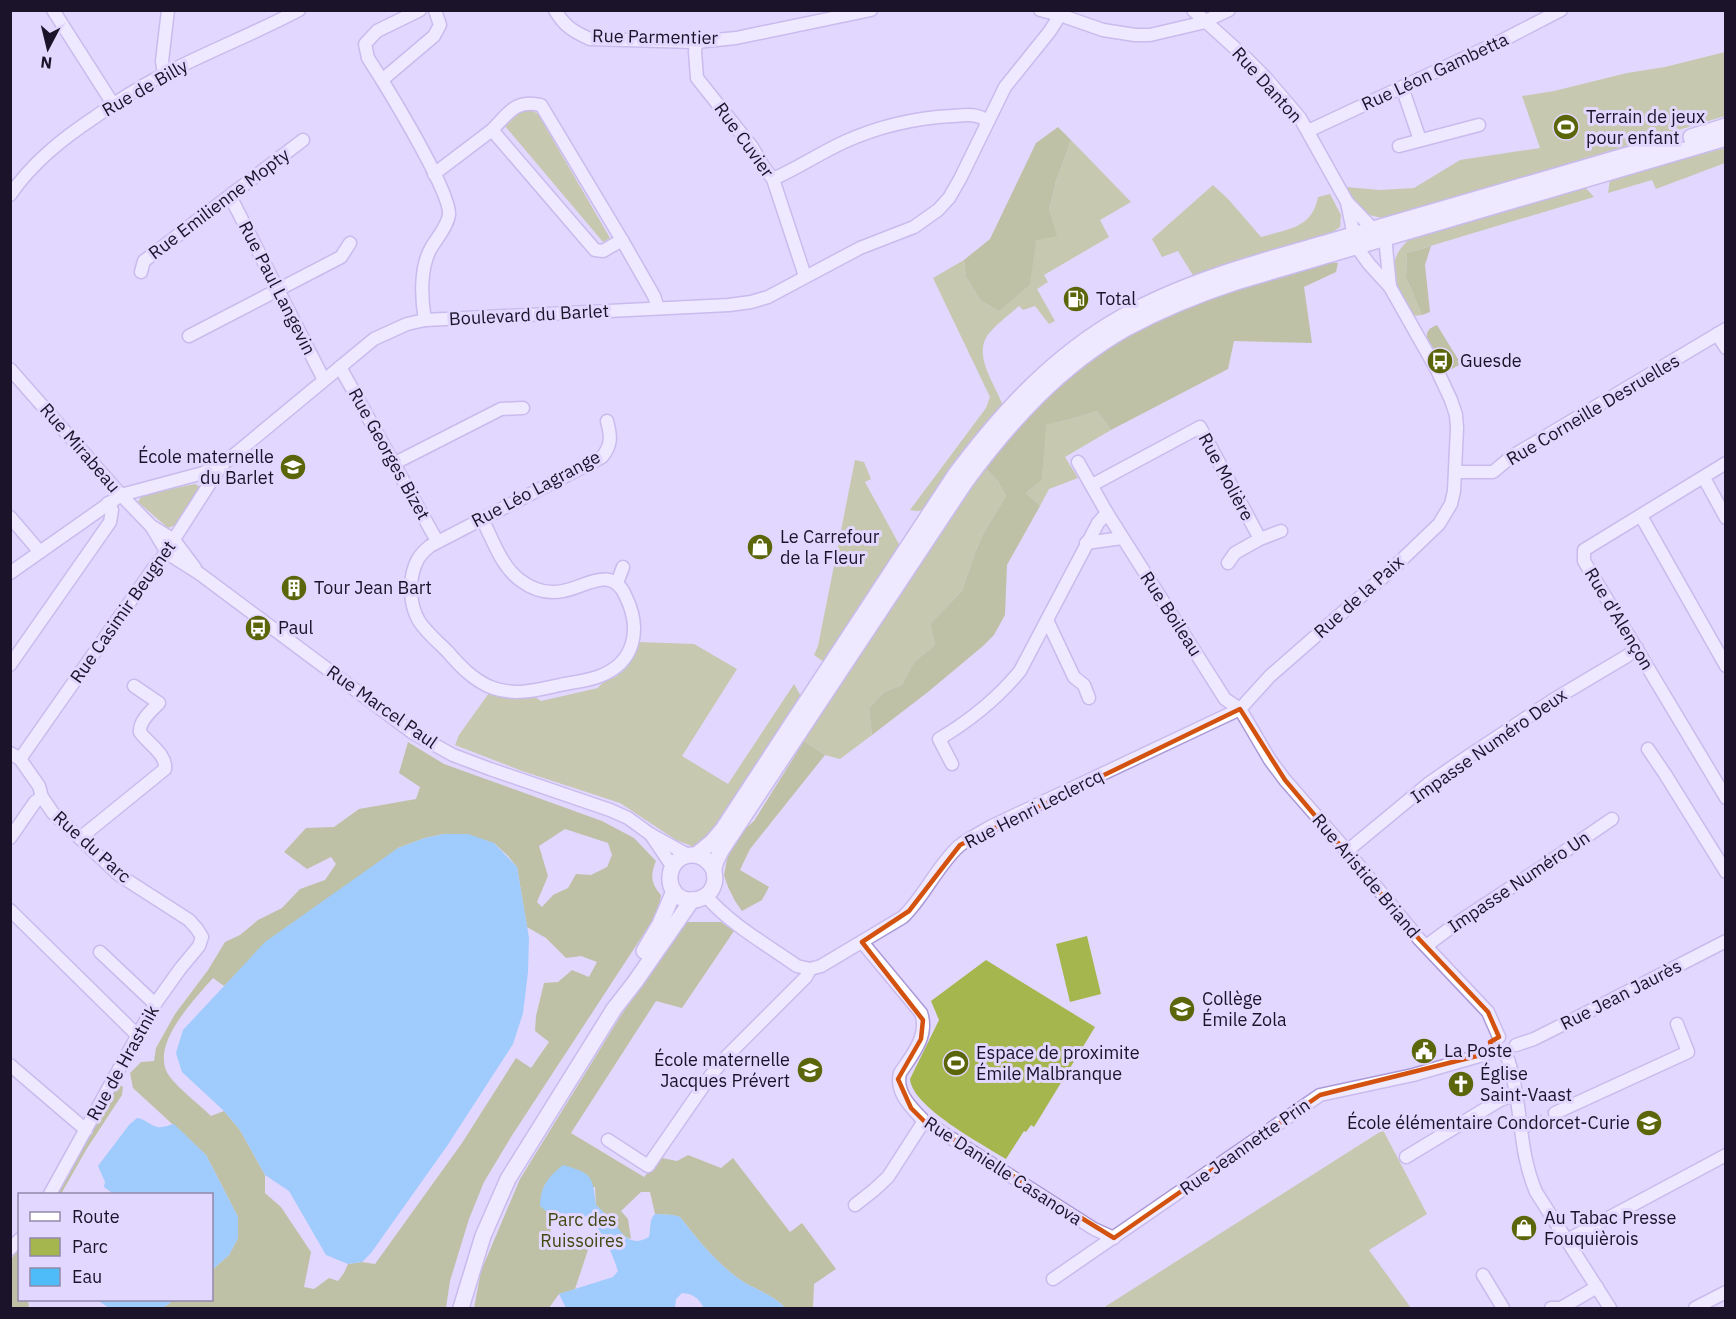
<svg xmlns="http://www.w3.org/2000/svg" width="1736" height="1319" viewBox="0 0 1736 1319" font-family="'IBM Plex Sans',sans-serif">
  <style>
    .green { fill: #a5b64e }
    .forest { fill: #95a63a; fill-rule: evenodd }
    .water { fill: #4fbcfa }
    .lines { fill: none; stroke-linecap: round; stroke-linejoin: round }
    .minor-tunnel { stroke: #bab0d4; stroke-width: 12; stroke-dasharray: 12 6; stroke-linecap: butt }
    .minor-casing { stroke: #ab99d7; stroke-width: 15 }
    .major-casing { stroke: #ab99d7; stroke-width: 18 }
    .minor { stroke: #fff; stroke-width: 12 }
    .major { stroke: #fff; stroke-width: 15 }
    .marked { fill: none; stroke: #d3520f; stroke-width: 4.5; stroke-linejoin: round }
    .labels { text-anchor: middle; stroke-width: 6; stroke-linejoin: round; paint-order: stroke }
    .street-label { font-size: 18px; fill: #1a132a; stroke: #e2d7ff }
    .poi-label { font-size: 18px; fill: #1a132a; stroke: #e2d7ff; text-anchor: start }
    .park-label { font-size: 18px; fill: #414a11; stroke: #e2d7ff }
  </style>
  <rect width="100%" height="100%" fill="#e2d7ff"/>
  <!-- green -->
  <g class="green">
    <path d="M1725 52V116L1388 218C1361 217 1360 207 1346 187L1380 190 1414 188 1460 160 1540 148 1522 96 1554 91 1627 73 1665 67Z"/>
    <polygon points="524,109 531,110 538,114 610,238 603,242 505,126"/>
    <path d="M1071 140 1131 202 1100 220 1109 237 1044 275 1048 282 1037 289 1055 321 1049 324 1035 306 1023 310 1019 306C1010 314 999 322 991 331 970 353 995 383 1003 406L924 510 917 511 910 510 986 408 990 397 933 278 964 260 966 277 981 301 999 311 1036 240 1049 210 1056 181Z"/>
    <polygon points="1725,148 1725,163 1656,189 1652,180 1608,193 1610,179"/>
    <path d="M1213 185 1229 200 1261 237C1287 229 1312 229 1318 197L1330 194 1341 215 1340 227 1330 234 1194 277 1178 251 1162 257 1152 239Z"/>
    <path d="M1584 186 1594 197 1407 253 1406 277 1422 315 1413 316C1396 284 1380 263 1413 236Z"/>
    <polygon points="1097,411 1111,430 1065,457 1078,478 1049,489 1040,506 1026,493 1042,480 1045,425 1075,418"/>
    <polygon points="855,460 864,462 871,479 865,482 900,546 825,663 814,655 818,646"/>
    <polygon points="982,465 998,481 1006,496 983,534 975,553 962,591 930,624 935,645 914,662 902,685 884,692 869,708 872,735 840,759 825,755 804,741"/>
    <polygon points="195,484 200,487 176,525 168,528 138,502 142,495"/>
    <path d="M639 642 694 644 737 669 682 756 728 784 794 684 802 698 709 839 694 847 676 840 620 803 522 771 455 745 459 735 489 693 513 698 535 697 541 701 598 688C602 681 611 680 618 675 630 667 635 655 639 642Z"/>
    <polygon points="1087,936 1101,994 1070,1002 1056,944"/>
    <path d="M986 960 1095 1027 1034 1127 1031 1125 1026 1132 1024 1131 1006 1159C982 1144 912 1107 910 1079L939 1020 931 1001Z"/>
    <polygon points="1383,1130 1427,1214 1369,1250 1411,1308 1103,1308"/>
  </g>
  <!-- forest -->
  <g class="forest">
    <polygon points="1058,127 1071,140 1056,181 1049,210 1057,236 1036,240 1030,284 999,311 981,301 966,277 964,260 990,239 1036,143"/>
    <polygon points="1431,246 1425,265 1430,312 1422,315 1406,277 1407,253"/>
    <polygon points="1330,262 1338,263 1336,272 1304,287 1312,343 1234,341 1228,369 1111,430 1097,411 1075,418 1046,425 1042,480 1026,493 1040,506 1007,565 1005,615 994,635 983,646 928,692 872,735 869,708 884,692 902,685 914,662 935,645 930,624 962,591 975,553 983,534 1006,496 998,481 982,465 1025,413 1110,343 1184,305"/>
    <path d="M1437 325 1461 364 1448 371 1427 338C1426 330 1430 328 1437 325Z"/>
    <polygon points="804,741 825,755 750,849 740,870 769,887 762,900 742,911 735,901 728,887 724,875 727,859 738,835 754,821"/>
    <path d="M408 742 444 764 602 821 634 838 656 861C650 875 651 884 661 895L658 912 511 1137 484 1182 469 1219 450 1281 446 1308H160L164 1307 174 1300H212V1270L229 1255 238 1238V1217L206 1155 133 1088 130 1073 141 1062 154 1061 156 1048 175 1014 208 970 225 942 240 935 258 920 282 908 300 889 325 880 336 864 331 857 307 869 284 852 306 828 334 827 359 809 416 799 420 787 399 773ZM565 829 608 843 612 855 607 867 591 875 576 874 568 888 553 895 542 907 537 902 548 876 539 846ZM444 834 494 843 508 856 517 867 527 927 546 938 566 958 581 956 597 962 589 977 572 970 558 982 544 983 536 1016 535 1031 549 1042 531 1068 516 1058 462 1143 375 1264 362 1262 348 1264 344 1273 338 1281 329 1278 314 1289 304 1287 311 1252 281 1207 265 1193V1175L240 1130 224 1111 211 1116C198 1103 181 1091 170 1077 147 1047 194 1000 213 978L224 986 398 848 425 838Z"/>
    <path d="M683 922H721L734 931 682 1008 656 1001 571 1133 644 1177 662 1158 677 1161 688 1155 721 1168 733 1158 790 1232 802 1223 836 1269 814 1284 813 1308H785C774 1295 756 1290 742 1281 718 1265 697 1239 680 1217L673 1215 655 1214 650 1192H641L621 1211 628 1219 631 1239 623 1236 612 1221 596 1205 595 1187 540 1205 550 1214 551 1242 561 1245 579 1238 591 1241 575 1289 559 1294 549 1308H474L481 1271 520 1179 620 1017Z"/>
    <polygon points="117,1083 123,1087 122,1095 86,1150 61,1194 55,1194"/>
    <polygon points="19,1249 20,1300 28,1300 29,1308 11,1308 11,1259"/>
  </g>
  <!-- water -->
  <g class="water">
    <polygon points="444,834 468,834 494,843 517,867 529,938 528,972 523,1013 513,1044 447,1146 371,1253 362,1262 348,1264 326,1255 289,1191 265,1175 240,1130 224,1111 182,1072 176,1053 183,1030 265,942 398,848 425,838"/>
    <path d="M137 1118C145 1119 150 1125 157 1127 163 1128 169 1125 174 1124L206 1155 238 1217V1238L229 1255 212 1270V1194H109L111 1192 104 1187 105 1182 98 1166 129 1125Z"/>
    <path d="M563 1165C593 1174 592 1175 596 1205 602 1211 608 1216 614 1223 624 1236 631 1247 649 1237 651 1229 649 1219 655 1214L673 1215 680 1217C697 1239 718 1265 742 1281 756 1290 774 1295 785 1308H704C698 1298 694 1294 682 1293L676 1299 675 1308H566L559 1294 613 1277 618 1271C614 1257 599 1221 584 1216 577 1213 572 1216 565 1217 554 1218 548 1213 540 1206 541 1184 548 1178 563 1165Z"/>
    <polygon points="97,1300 174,1300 164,1307 160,1308 109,1308"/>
  </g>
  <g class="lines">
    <!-- minor-tunnel -->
    <polyline class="minor-tunnel" points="1533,1124 1555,1113"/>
    <defs>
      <g id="minor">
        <polyline points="53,10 113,104"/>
        <polyline points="420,10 377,31 365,44 368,58 382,80 434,36 440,25 435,10"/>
        <path d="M555 10C564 26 574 32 590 39L696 42 736 38 871 10"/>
        <polyline points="1040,10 1060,15 1103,30 1135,35 1150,35 1201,23 1229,10"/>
        <polyline points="1193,10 1247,59 1265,77 1300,118 1347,202 1373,229 1385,237 1390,287"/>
        <polyline points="696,42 695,52 697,78 752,147 763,166 773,179 805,276"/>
        <polyline points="164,74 162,61 168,10"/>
        <path d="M382 80C396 103 451 194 449 215 447 227 437 238 431 248 420 267 421 298 425 320"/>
        <polyline points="1402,87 1420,140"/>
        <polyline points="1308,131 1505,39 1561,10"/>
        <polyline points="1399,146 1479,125"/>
        <path d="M434 174 492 130 595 250 603 251 622 240 541 105C515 99 509 113 492 130"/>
        <path d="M773 179C798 168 820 153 844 142 877 127 915 118 952 116 965 115 977 113 987 121"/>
        <path d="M10 195C33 162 62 139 95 117 116 102 138 88 161 76 206 52 254 34 299 10"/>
        <polyline points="230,196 324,380"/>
        <polyline points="622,240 654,296 658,308"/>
        <polyline points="141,272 144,261 303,140"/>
        <polyline points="1717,334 1726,348"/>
        <polyline points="189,336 341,257 350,243"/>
        <polyline points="340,367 437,541"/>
        <polyline points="10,369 121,495 151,526 174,540 195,568"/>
        <polyline points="1078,462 1107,513 1225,699 1240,709"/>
        <polyline points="395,463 501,409 523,408"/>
        <polyline points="1726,463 1584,550 1584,561 1726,798"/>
        <polyline points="1456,472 1493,472 1511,457 1726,329"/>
        <polyline points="1704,478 1726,518"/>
        <polyline points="1092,485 1200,427 1260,539 1235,553 1228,563"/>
        <polyline points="1641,516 1726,666"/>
        <polyline points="10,517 40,552"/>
        <path d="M482 519C493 540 501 566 520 580 533 590 548 594 563 591 586 587 612 564 626 597 641 628 636 662 600 676 588 681 573 682 560 685 537 690 516 696 493 688 474 681 460 666 447 651 438 642 426 632 419 621 409 604 408 577 418 559 421 554 425 550 430 546L602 457C612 445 611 436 607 421"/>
        <polyline points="151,526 166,551 170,555 200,574 413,733 453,755 490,769 610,810 628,818 650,834 688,855"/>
        <polyline points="1260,539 1281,531"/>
        <polyline points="1086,543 1122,538"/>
        <polyline points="10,573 121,495 203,473 223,464 374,339 407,324 425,320 729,305 751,302 768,297 860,248 914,227 938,210 949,198 960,179 1005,87 1050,31 1060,15 1061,10"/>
        <polyline points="617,583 623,567"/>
        <polyline points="1047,620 1074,677 1084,685 1089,698"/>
        <polyline points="10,665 110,522 112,510 108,503"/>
        <polyline points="1240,709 1270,760 1285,780 1347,851 1419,939 1488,1012 1499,1037"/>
        <polyline points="1648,749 1665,774 1726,872"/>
        <polyline points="10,753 20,759 39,786 42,797 53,813 119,875 189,920 197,929 202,937 199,946 180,969 155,1004 50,1194"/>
        <polyline points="20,759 155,566 160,561 221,466"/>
        <path d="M952 764 939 739C971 720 997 699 1020 671L1098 523 1107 513"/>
        <polyline points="651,835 672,866"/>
        <polyline points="10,838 35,802 42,797"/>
        <path d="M80 838 165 769C167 754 147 743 140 732 139 721 151 711 159 703L134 686"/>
        <polyline points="1347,851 1428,784 1461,761 1553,700 1627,656 1637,648"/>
        <path d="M706 896C730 924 766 944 797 966L810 969 821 966 903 917C924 897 937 866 959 846 969 838 982 832 992 826L1240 709 1270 676 1390 571 1439 524 1451 504 1454 491 1457 428 1456 415 1451 400 1437 370 1390 287 1369 264 1356 246 1347 202"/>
        <polyline points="10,910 137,1035"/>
        <path d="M862 942 921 1013C929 1036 912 1055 900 1073 895 1093 911 1107 924 1121L1094 1229 1114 1238"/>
        <polyline points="1426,946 1457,923 1536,871 1612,819"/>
        <polyline points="100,952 155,1004"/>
        <polyline points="1516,1045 1534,1039 1584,1014 1726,941"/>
        <path d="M1508 1059C1523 1105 1517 1147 1536 1192L1610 1308"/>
        <polyline points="10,1065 86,1130"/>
        <polyline points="1555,1113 1688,1052 1677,1024"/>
        <polyline points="1520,1126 1533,1124"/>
        <polyline points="608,1140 648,1166 711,1075 727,1056 806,977 810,969"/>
        <polyline points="1406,1157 1500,1100 1517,1094"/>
        <polyline points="855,1205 874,1190 888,1177 924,1121"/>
        <polyline points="1567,1240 1726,1155"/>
        <polyline points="10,1249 20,1239"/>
        <polyline points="1483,1275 1503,1308"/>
        <polyline points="1053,1279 1320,1095 1413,1075 1493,1052"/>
        <polyline points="1551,1308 1561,1308 1597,1287"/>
        <polyline points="1695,1308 1726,1292"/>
      </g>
      <g id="major">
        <polyline points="1691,137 1726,126"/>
        <path d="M696 855 712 842 723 829 955 475C1002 412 1053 356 1122 317 1193 277 1275 258 1353 235 1456 205 1559 175 1662 145"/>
        <path d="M714 870C709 861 703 855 693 855 665 854 661 897 689 900 700 901 711 895 714 884 716 879 714 875 714 870 714 863 719 855 722 849L966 481C1010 421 1061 365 1127 328 1162 309 1199 294 1236 282L1726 138"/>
        <polyline points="644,951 660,924 674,891"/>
        <polyline points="461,1308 483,1236 508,1179 614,1009 635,982 692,900"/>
      </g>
    </defs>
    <!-- minor casing -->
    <use href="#minor" class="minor-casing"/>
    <!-- major casing -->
    <use href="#major" class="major-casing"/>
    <!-- minor -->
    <use href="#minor" class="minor"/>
    <!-- major -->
    <use href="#major" class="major"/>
  </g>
  <!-- marked area -->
  <path d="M0 0H1736V1319H0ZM1240 709 1285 780 1419 939 1488 1012 1499 1037 1490 1042 1493 1052 1320 1095 1114 1238 924 1121 911 1108 898 1079 921 1039 923 1020 862 942 909 911 960 845Z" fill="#e2d7ff" fill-opacity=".55" fill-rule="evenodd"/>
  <path class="marked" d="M1240 709 1285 780 1419 939 1488 1012 1499 1037 1490 1042 1493 1052 1320 1095 1114 1238 924 1121 911 1108 898 1079 921 1039 923 1020 862 942 909 911 960 845Z"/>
  <!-- icons -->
  <defs>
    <symbol id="stadium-disc" viewBox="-11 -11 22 22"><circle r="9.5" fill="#5b660b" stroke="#e2d7ff"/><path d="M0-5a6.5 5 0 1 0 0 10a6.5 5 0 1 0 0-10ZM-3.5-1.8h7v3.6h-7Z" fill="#fff"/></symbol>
    <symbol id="fuel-disc" viewBox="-11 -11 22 22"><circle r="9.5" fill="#5b660b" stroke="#e2d7ff"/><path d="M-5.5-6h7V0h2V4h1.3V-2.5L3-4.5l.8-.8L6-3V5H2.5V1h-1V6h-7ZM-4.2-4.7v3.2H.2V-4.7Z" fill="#fff"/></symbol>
    <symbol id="bus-disc" viewBox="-11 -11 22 22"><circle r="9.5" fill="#5b660b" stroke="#e2d7ff"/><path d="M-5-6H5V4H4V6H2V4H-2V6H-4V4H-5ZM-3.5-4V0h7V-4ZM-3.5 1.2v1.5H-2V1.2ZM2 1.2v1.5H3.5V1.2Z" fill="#fff"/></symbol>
    <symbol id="school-disc" viewBox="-11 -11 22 22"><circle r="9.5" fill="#5b660b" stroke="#e2d7ff"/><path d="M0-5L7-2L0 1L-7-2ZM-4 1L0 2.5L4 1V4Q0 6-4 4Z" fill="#fff"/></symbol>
    <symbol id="shop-disc" viewBox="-11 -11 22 22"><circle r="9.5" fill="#5b660b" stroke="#e2d7ff"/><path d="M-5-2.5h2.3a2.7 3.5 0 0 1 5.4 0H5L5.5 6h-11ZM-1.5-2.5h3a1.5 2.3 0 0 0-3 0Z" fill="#fff"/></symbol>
    <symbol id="building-disc" viewBox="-11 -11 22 22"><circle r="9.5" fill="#5b660b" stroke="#e2d7ff"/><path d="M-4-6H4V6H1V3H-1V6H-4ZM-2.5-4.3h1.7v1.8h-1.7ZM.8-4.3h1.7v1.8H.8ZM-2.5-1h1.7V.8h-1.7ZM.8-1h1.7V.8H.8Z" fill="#fff"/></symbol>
    <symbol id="civic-disc" viewBox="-11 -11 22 22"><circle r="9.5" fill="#5b660b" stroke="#e2d7ff"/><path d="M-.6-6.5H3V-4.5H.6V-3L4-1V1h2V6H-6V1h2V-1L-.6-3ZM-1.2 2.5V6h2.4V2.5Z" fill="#fff"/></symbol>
    <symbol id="church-disc" viewBox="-11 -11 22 22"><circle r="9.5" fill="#5b660b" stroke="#e2d7ff"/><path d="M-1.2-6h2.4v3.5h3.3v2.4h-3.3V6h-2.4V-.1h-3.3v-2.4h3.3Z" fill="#fff"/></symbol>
  </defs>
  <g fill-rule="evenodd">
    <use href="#stadium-disc" x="1551" y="112" width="30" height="30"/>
    <use href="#fuel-disc" x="1061" y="284" width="30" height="30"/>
    <use href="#bus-disc" x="1425" y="346" width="30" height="30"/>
    <use href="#school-disc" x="278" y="452" width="30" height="30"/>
    <use href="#shop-disc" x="745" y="532" width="30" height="30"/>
    <use href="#building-disc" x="279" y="573" width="30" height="30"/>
    <use href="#bus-disc" x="243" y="613" width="30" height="30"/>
    <use href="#school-disc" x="1167" y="994" width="30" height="30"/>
    <use href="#civic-disc" x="1409" y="1036" width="30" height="30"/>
    <use href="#stadium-disc" x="941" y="1048" width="30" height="30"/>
    <use href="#school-disc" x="795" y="1055" width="30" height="30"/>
    <use href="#church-disc" x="1446" y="1069" width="30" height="30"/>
    <use href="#school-disc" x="1634" y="1108" width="30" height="30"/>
    <use href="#shop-disc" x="1509" y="1213" width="30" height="30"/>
  </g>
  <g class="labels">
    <!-- street labels -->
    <g class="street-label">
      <text transform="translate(655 37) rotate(1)" y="6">Rue Parmentier</text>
      <text transform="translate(1435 72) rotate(-25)" y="6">Rue Léon Gambetta</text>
      <text transform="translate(1267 85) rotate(48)" y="6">Rue Danton</text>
      <text transform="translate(145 88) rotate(-30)" y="6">Rue de Billy</text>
      <text transform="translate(744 140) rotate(54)" y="6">Rue Cuvier</text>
      <text transform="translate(219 204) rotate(-37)" y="6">Rue Emilienne Mopty</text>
      <text transform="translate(277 288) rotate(63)" y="6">Rue Paul Langevin</text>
      <text transform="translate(529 315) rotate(-3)" y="6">Boulevard du Barlet</text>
      <text transform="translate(1593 410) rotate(-31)" y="6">Rue Corneille Desruelles</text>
      <text transform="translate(80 448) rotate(49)" y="6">Rue Mirabeau</text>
      <text transform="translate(389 454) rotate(61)" y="6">Rue Georges Bizet</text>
      <text transform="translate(1226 477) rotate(62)" y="6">Rue Molière</text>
      <text transform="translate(536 489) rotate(-28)" y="6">Rue Léo Lagrange</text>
      <text transform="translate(1359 597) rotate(-42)" y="6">Rue de la Paix</text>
      <text transform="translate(123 612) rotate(-55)" y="6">Rue Casimir Beugnet</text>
      <text transform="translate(1171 614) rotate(57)" y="6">Rue Boileau</text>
      <text transform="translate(1619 619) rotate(59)" y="6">Rue d'Alençon</text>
      <text transform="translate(382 707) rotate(35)" y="6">Rue Marcel Paul</text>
      <text transform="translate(1489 746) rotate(-35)" y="6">Impasse Numéro Deux</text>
      <text transform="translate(1034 809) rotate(-27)" y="6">Rue Henri Leclercq</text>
      <text transform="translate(92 847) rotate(42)" y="6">Rue du Parc</text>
      <text transform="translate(1366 876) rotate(50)" y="6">Rue Aristide Briand</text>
      <text transform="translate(1519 882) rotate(-34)" y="6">Impasse Numéro Un</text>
      <text transform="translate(1621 995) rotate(-27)" y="6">Rue Jean Jaurès</text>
      <text transform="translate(123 1063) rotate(-61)" y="6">Rue de Hrastnik</text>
      <text transform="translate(1245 1147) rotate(-35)" y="6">Rue Jeannette Prin</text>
      <text transform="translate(1003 1171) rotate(33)" y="6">Rue Danielle Casanova</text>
    </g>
    <!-- poi labels -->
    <g class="poi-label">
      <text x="1586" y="123">Terrain de jeux<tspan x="1586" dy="21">pour enfant</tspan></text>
      <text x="1096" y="305">Total</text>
      <text x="1460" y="367">Guesde</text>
      <text x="274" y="463" text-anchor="end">École maternelle<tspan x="274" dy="21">du Barlet</tspan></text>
      <text x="780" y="543">Le Carrefour<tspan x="780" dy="21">de la Fleur</tspan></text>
      <text x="314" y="594">Tour Jean Bart</text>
      <text x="278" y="634">Paul</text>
      <text x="1202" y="1005">Collège<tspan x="1202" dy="21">Émile Zola</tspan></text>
      <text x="1444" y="1057">La Poste</text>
      <text x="976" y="1059">Espace de proximite<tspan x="976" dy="21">Émile Malbranque</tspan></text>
      <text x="790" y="1066" text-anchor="end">École maternelle<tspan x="790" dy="21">Jacques Prévert</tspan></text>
      <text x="1480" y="1080">Église<tspan x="1480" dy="21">Saint-Vaast</tspan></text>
      <text x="1630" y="1129" text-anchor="end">École élémentaire Condorcet-Curie</text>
      <text x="1544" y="1224">Au Tabac Presse<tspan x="1544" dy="21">Fouquièrois</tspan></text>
    </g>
    <!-- park labels -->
    <g class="park-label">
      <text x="582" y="1226">Parc des<tspan x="582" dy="21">Ruissoires</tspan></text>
    </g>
  </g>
  <!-- border -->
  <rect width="1736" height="1319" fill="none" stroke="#1a132a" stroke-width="24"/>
  <!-- legend -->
  <rect x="18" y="1193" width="195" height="108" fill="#e2d7ff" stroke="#9289aa" stroke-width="1.5"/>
  <rect x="30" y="1212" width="30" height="9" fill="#ffffff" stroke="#9289aa" stroke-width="1.5"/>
  <text x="72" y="1223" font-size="18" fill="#1a132a">Route</text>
  <rect x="30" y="1238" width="30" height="18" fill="#a5b64e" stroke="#9289aa" stroke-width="1.5"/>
  <text x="72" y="1253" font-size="18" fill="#1a132a">Parc</text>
  <rect x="30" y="1268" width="30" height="18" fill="#4fbcfa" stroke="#9289aa" stroke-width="1.5"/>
  <text x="72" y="1283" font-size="18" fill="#1a132a">Eau</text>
  <!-- north arrow -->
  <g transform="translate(48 48) rotate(187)" stroke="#e2d7ff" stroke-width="4.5" paint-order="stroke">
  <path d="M0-4.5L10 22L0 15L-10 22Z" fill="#1a132a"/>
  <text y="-9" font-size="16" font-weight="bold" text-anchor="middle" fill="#1a132a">N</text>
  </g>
</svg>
